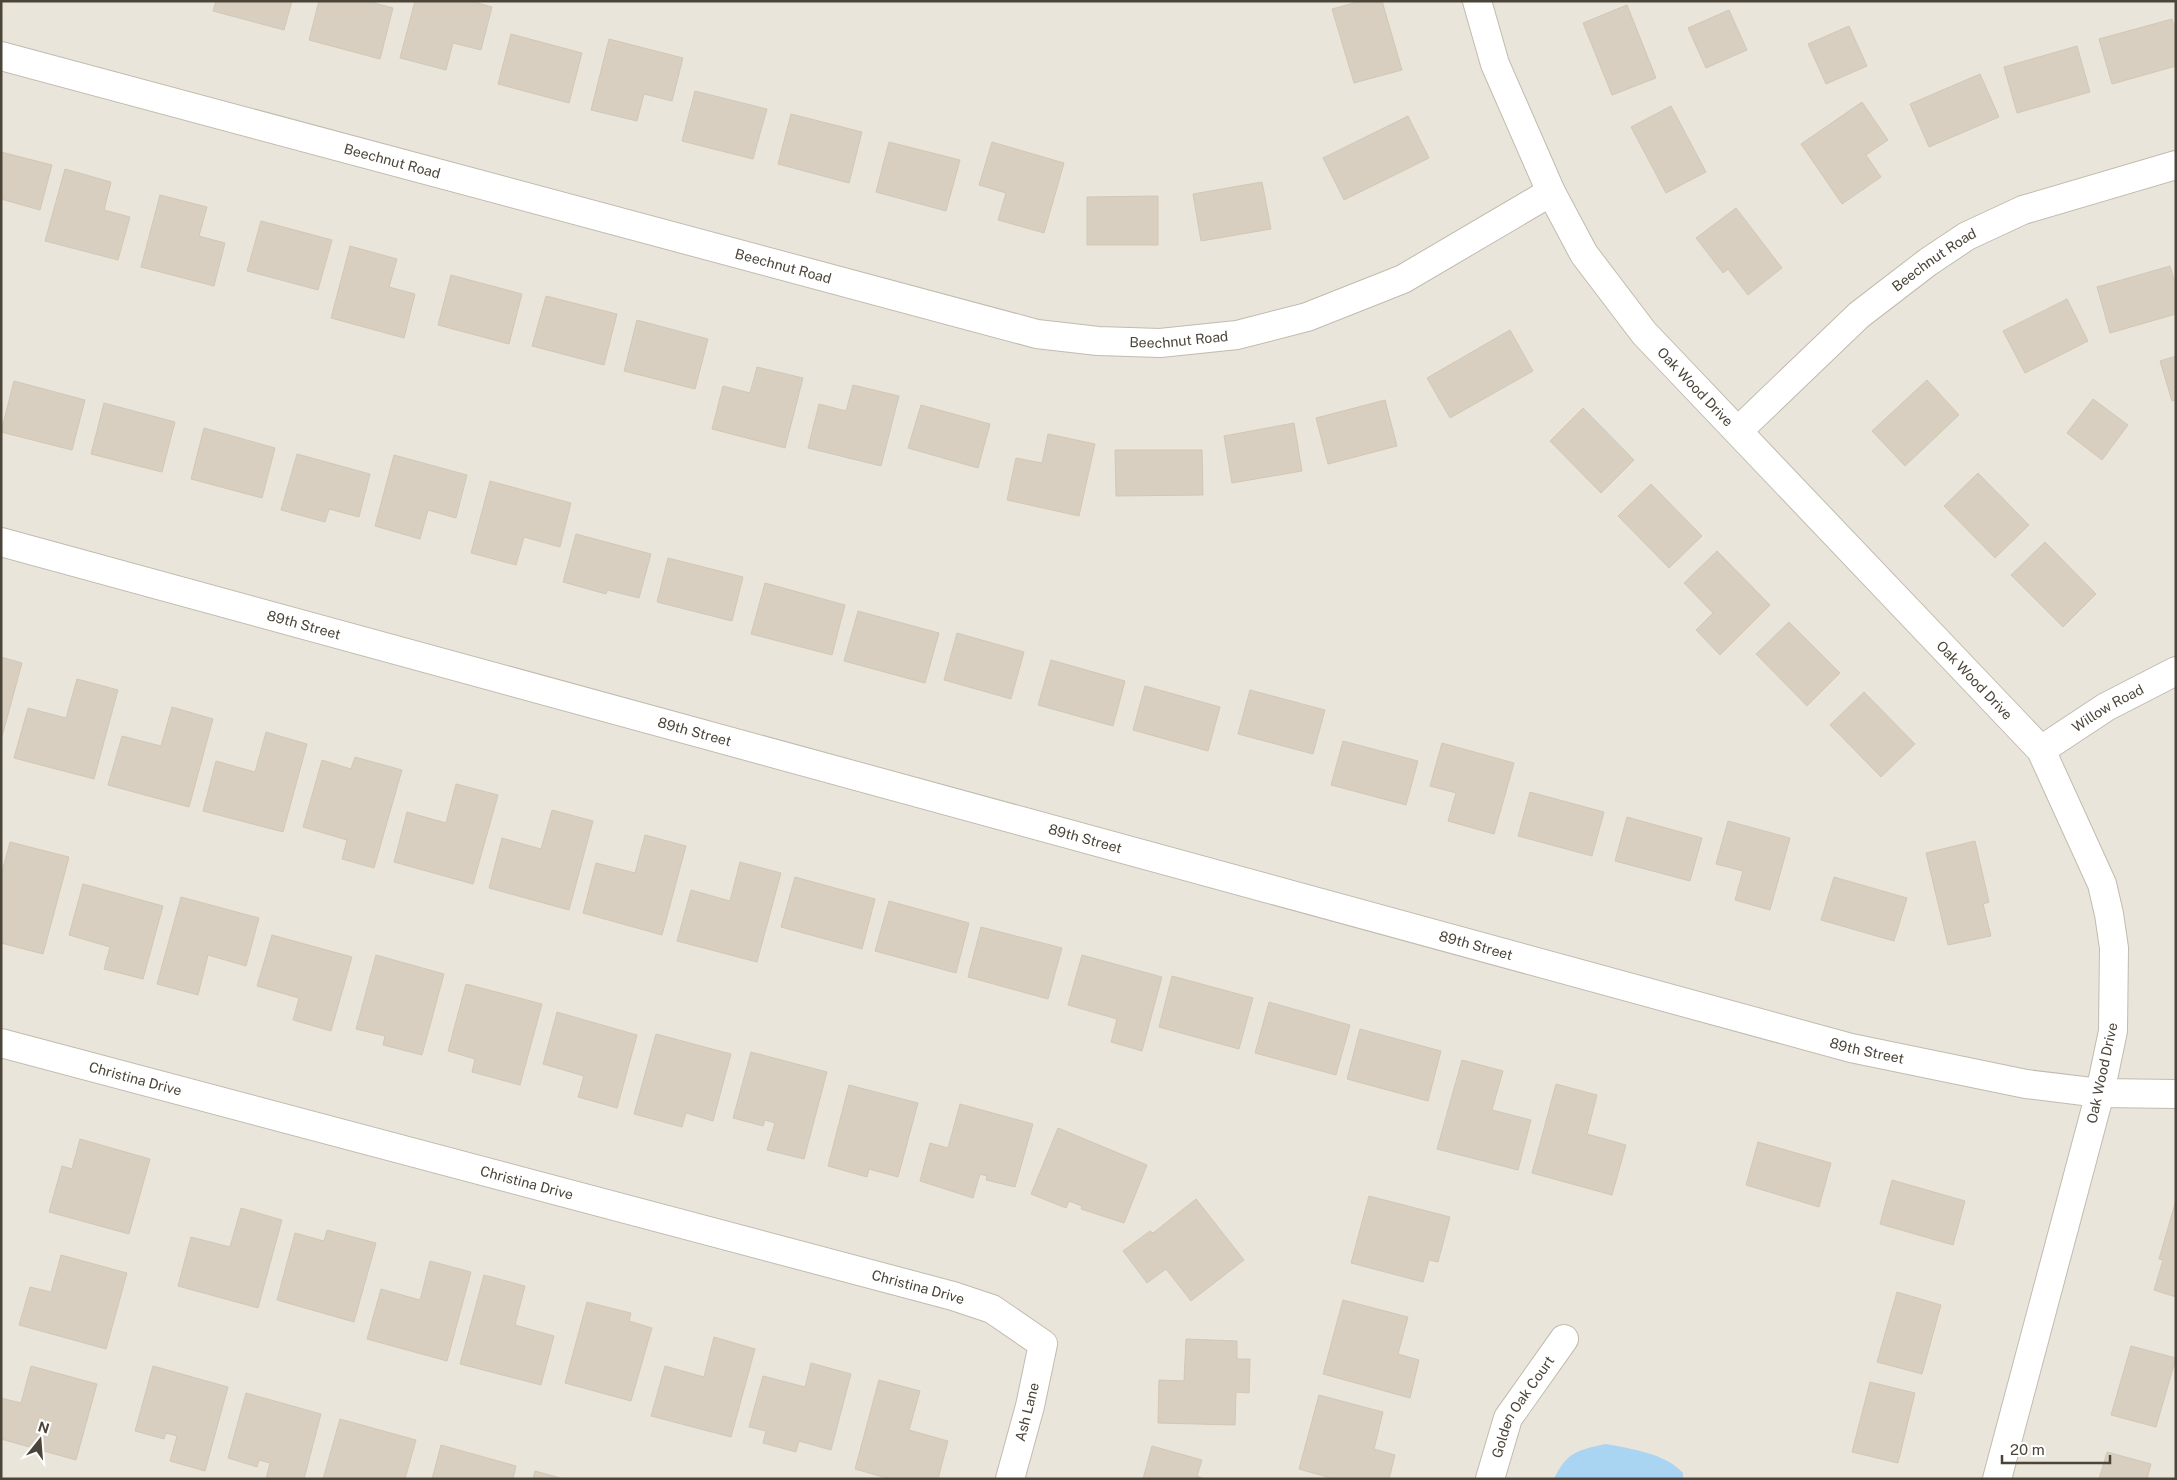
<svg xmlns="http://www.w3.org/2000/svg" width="2177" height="1480" viewBox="0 0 2177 1480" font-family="'Public Sans',sans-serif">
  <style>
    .residential { fill: #eae5da }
    .water { fill: #a9d4f2 }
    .building { fill: #d8cfc1; stroke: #d3c7b4 }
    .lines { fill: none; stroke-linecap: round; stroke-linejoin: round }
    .minor-casing { stroke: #c2bbae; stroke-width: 30 }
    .minor { stroke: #fff; stroke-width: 28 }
    .labels { text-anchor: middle; stroke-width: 4.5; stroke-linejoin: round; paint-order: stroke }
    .street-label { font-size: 14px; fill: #4b4439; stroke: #fff }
  </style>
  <rect width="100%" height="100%" fill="#f6f3ec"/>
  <!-- residential -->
  <rect class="residential" x="1" y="1" width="2175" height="1478"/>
  <!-- water -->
  <path class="water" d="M1606 1444C1631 1449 1665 1453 1683 1473V1479H1554C1567 1451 1579 1450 1606 1444Z"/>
  <!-- building -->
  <g class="building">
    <polygon points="216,1 292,1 284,30 213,11"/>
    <polygon points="319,1 367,1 393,8 380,59 309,40"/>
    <polygon points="415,1 471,1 492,7 481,50 453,43 446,70 400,58"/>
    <polygon points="1361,1 1382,1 1402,70 1354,83 1332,9"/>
    <polygon points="1627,5 1656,78 1612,95 1583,23"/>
    <polygon points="1729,10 1747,50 1706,68 1688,28"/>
    <polygon points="2172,19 2176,32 2176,66 2112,84 2099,39"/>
    <polygon points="1849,26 1867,66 1826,84 1808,44"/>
    <polygon points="511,34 582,53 569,103 498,84"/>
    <polygon points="609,39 683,58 672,101 644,94 637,121 591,110"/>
    <polygon points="2077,46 2090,92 2017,113 2004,67"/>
    <polygon points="1980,74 1999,117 1929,147 1910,104"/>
    <polygon points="695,91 767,109 753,159 682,141"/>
    <polygon points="1862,102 1888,140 1866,155 1881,177 1842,204 1801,144"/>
    <polygon points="1671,106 1706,172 1666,193 1631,127"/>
    <polygon points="791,114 862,132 849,183 778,164"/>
    <polygon points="1408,116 1429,158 1344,200 1323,158"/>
    <polygon points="889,142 960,160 946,211 876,192"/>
    <polygon points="992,142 1064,163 1044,233 998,220 1006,193 979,185"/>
    <polygon points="1,152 52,165 40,210 1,199"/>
    <polygon points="65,169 111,182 104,210 130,217 118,260 45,241"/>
    <polygon points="1262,182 1271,229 1201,241 1193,194"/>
    <polygon points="160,195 207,207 199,236 225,243 214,286 141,267"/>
    <polygon points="1158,196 1158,245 1087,245 1087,197"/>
    <polygon points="1736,208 1782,268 1748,295 1728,269 1723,273 1696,238"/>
    <polygon points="261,221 332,240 318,290 247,271"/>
    <polygon points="350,246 397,259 389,287 415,294 404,338 331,318"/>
    <polygon points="2170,266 2176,286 2176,314 2110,333 2097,287"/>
    <polygon points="451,275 522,294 509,344 438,325"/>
    <polygon points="546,296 617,314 604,365 532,346"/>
    <polygon points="2067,299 2088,341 2025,373 2003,331"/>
    <polygon points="637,320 708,339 695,389 624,371"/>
    <polygon points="1510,330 1533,371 1450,418 1427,378"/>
    <polygon points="2176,356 2176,400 2172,401 2160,361"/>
    <polygon points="757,367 803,378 785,448 712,429 723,386 750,393"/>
    <polygon points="1927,380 1959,415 1905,466 1872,431"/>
    <polygon points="14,381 85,400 72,450 1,432"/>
    <polygon points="853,385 899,396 881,466 808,448 819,404 846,411"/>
    <polygon points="2093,399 2128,425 2102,460 2067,433"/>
    <polygon points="1385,400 1397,446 1328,464 1316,418"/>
    <polygon points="104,403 175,422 162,472 91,454"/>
    <polygon points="921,405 990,424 978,468 908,448"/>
    <polygon points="1583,408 1634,460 1601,493 1550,441"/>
    <polygon points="1294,423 1302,471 1232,483 1224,436"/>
    <polygon points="204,428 275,448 262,498 191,479"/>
    <polygon points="1048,434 1095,444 1079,516 1007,500 1016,458 1042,463"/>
    <polygon points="1115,450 1202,450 1203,495 1116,496"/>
    <polygon points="297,454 370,474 359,517 329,509 325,522 281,510"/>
    <polygon points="394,455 467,475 456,518 428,510 420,539 375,526"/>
    <polygon points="1978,473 2029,525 1995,558 1944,506"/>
    <polygon points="490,481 571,503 560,547 524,537 516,565 471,553"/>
    <polygon points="1651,484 1702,536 1669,568 1618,516"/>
    <polygon points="576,534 651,554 639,598 607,590 606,594 563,582"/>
    <polygon points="2045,542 2096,594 2063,627 2011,575"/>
    <polygon points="1717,551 1770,605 1720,655 1696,630 1713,613 1684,583"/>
    <polygon points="668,558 743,577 732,621 657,602"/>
    <polygon points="765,583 845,605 832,655 751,634"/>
    <polygon points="858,611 939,633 925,683 844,661"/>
    <polygon points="1789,622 1840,673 1807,706 1756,654"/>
    <polygon points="957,633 1024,652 1011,699 944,680"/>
    <polygon points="1,657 22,663 1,740"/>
    <polygon points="1051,660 1125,681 1113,726 1038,705"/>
    <polygon points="77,679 118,690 94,779 14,758 28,708 66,718"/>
    <polygon points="1145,686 1220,707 1208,751 1133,730"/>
    <polygon points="1250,690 1325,710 1313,754 1238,734"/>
    <polygon points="1864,692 1915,744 1881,777 1830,725"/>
    <polygon points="172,707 213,719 189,807 108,785 122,736 161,746"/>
    <polygon points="266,732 307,744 283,832 203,811 216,761 255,772"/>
    <polygon points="1343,741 1418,761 1406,805 1331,785"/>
    <polygon points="1442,743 1514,763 1494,834 1448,821 1456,793 1430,786"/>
    <polygon points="355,757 402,770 374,868 342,859 347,840 303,827 322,760 351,769"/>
    <polygon points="456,784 498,795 473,884 394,862 407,812 446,823"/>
    <polygon points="1530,792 1604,812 1592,856 1518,836"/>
    <polygon points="552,810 593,821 569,910 489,888 502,838 541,849"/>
    <polygon points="1627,817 1702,838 1690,881 1615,861"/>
    <polygon points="1728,821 1790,838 1770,910 1735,900 1743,871 1716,864"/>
    <polygon points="645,835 686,846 662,935 583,913 596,863 635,873"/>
    <polygon points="1975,841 1989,902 1983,904 1991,936 1948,945 1926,853"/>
    <polygon points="10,842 69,857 43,954 1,943 1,876"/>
    <polygon points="740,862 781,873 757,962 677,941 691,890 730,901"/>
    <polygon points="795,877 875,899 862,949 781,927"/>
    <polygon points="1834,877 1907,898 1894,941 1821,920"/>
    <polygon points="83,884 163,906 143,979 104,969 110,947 69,935"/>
    <polygon points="181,897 259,918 246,966 208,955 198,995 157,984"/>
    <polygon points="889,901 969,923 956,973 875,951"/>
    <polygon points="981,927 1062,948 1048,999 968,977"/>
    <polygon points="272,935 352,957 331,1031 293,1020 299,998 257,986"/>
    <polygon points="376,955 444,974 422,1055 383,1045 385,1036 356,1029"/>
    <polygon points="1082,955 1162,977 1142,1051 1111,1042 1117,1019 1068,1005"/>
    <polygon points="1172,976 1253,998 1239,1049 1159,1027"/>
    <polygon points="466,984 542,1004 520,1085 472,1072 475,1059 448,1051"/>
    <polygon points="1269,1002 1350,1025 1336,1075 1255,1053"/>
    <polygon points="557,1012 637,1035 617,1108 578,1097 584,1076 543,1064"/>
    <polygon points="1360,1029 1441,1051 1428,1101 1347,1079"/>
    <polygon points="656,1034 731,1054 713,1121 686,1113 682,1127 634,1114"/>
    <polygon points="751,1052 827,1072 804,1159 767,1150 775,1123 765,1120 763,1126 733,1118"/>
    <polygon points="1462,1060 1503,1071 1492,1110 1531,1120 1518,1170 1437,1149"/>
    <polygon points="1556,1084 1597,1095 1587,1134 1626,1145 1612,1195 1532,1173"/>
    <polygon points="849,1085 918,1103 898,1177 869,1169 867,1177 828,1166"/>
    <polygon points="960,1104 1033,1124 1015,1187 986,1180 987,1176 980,1174 973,1198 920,1181 930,1143 948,1148"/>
    <polygon points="1058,1128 1147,1165 1124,1223 1081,1209 1082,1206 1069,1201 1066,1208 1031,1194"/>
    <polygon points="80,1139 150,1159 129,1234 49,1212 62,1166 72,1169"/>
    <polygon points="1758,1142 1831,1163 1819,1207 1746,1185"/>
    <polygon points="1892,1180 1965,1201 1953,1245 1880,1224"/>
    <polygon points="1369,1196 1450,1217 1438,1262 1429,1260 1423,1282 1351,1263"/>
    <polygon points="1196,1199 1244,1260 1191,1301 1166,1269 1147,1283 1123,1251 1150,1231 1153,1233"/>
    <polygon points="2176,1200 2176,1297 2154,1290 2163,1260 2159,1259"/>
    <polygon points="241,1208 282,1220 258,1308 178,1286 191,1237 230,1247"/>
    <polygon points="327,1230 376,1243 354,1322 277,1300 295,1233 324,1241"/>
    <polygon points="61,1255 127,1273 106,1349 19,1325 30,1287 51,1292"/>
    <polygon points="430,1261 471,1272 447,1361 367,1339 381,1289 420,1300"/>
    <polygon points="484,1275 525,1286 515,1325 554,1336 541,1385 460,1364"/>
    <polygon points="1897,1292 1941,1305 1922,1374 1877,1362"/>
    <polygon points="1343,1300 1408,1317 1398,1354 1419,1360 1410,1398 1323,1374"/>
    <polygon points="587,1302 631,1313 629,1321 652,1328 631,1401 565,1383"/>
    <polygon points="714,1337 755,1349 731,1437 651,1416 665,1366 704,1377"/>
    <polygon points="1186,1339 1237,1341 1237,1359 1250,1359 1249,1393 1236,1392 1235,1425 1158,1423 1159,1380 1184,1381"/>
    <polygon points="2131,1346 2176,1358 2156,1427 2111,1415"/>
    <polygon points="811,1363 851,1374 831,1450 799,1441 796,1452 763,1443 766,1431 749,1427 763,1376 805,1387"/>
    <polygon points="31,1366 97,1384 76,1460 1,1439 1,1398 21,1403"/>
    <polygon points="153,1366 228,1387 205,1471 170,1461 177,1436 166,1433 164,1439 135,1431"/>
    <polygon points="879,1380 920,1391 909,1430 948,1441 938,1479 890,1479 855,1469"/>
    <polygon points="1870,1382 1915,1393 1898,1463 1852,1452"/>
    <polygon points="246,1393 321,1414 304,1479 266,1479 270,1463 259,1460 257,1467 228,1458"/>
    <polygon points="1319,1395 1383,1412 1374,1449 1395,1455 1389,1479 1334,1479 1299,1469"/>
    <polygon points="340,1419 416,1440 405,1479 323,1479"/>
    <polygon points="441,1445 516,1466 513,1479 432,1479"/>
    <polygon points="1152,1446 1202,1460 1197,1476 1205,1479 1143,1479"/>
    <polygon points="2107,1452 2151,1464 2147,1479 2099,1479"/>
    <polygon points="535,1471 564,1479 533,1479"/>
  </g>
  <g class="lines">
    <defs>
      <g id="minor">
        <path id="s1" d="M1477 1 1495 64 1551 192 1584 254 1644 333 2041 750 2102 884 2109 914 2114 948 2113 1031 2100 1093 1997 1479"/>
        <path id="s2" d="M1 56 1037 334 1098 341 1160 343 1237 335 1307 317 1403 279 1551 192"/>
        <path id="s3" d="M1738 431 1859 315 1928 262 1967 236 2023 210 2176 165"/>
        <path id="s4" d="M1 542 1851 1048 2026 1084 2100 1093 2176 1094"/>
        <path id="s5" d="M2041 750 2106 707 2176 671"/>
        <path id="s6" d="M1 1043 953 1296 992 1309 1043 1344 1030 1406 1010 1479"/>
        <path id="s7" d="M1490 1479 1508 1418 1564 1339"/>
      </g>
    </defs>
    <!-- minor casing -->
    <use href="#minor" class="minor-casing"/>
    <!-- minor -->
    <use href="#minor" class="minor"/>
  </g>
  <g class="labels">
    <!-- street labels -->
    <g class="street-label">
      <text dy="5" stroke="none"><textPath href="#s2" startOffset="405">Beechnut Road</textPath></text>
      <text dy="5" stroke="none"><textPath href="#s3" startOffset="261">Beechnut Road</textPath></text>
      <text dy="5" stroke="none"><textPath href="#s2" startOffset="810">Beechnut Road</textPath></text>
      <text dy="5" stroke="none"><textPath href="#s2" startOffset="1215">Beechnut Road</textPath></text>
      <text dy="5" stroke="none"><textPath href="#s1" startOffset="449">Oak Wood Drive</textPath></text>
      <text dy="5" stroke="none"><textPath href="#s4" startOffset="314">89th Street</textPath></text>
      <text dy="5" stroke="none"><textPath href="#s1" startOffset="854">Oak Wood Drive</textPath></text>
      <text dy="5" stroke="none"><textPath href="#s5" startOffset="79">Willow Road</textPath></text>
      <text dy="5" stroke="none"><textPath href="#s4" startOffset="719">89th Street</textPath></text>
      <text dy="5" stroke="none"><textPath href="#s4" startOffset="1124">89th Street</textPath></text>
      <text dy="5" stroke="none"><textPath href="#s4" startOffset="1529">89th Street</textPath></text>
      <text dy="5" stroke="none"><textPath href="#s4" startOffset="1934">89th Street</textPath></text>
      <text transform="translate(2102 1073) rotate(-78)" y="5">Oak Wood Drive</text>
      <text dy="5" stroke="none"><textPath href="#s6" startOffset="139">Christina Drive</textPath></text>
      <text dy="5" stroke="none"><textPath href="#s6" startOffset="544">Christina Drive</textPath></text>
      <text dy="5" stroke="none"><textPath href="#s6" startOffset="949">Christina Drive</textPath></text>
      <text dy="5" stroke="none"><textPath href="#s7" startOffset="80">Golden Oak Court</textPath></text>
      <text transform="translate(1027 1412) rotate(-76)" y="5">Ash Lane</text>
    </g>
  </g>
  <!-- border -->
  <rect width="2177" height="1480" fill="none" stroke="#4b4439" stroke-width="5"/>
  <!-- north arrow -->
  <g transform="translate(40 1440) rotate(17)" stroke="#ffffff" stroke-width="4" paint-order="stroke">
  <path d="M0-4L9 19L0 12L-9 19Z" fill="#4b4439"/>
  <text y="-8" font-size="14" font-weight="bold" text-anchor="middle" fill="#4b4439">N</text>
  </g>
  <!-- scale -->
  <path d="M2002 1455v8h108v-8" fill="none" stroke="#4b4439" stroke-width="2.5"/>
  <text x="2010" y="1455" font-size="15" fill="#4b4439" stroke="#ffffff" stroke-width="4" paint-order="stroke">20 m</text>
</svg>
